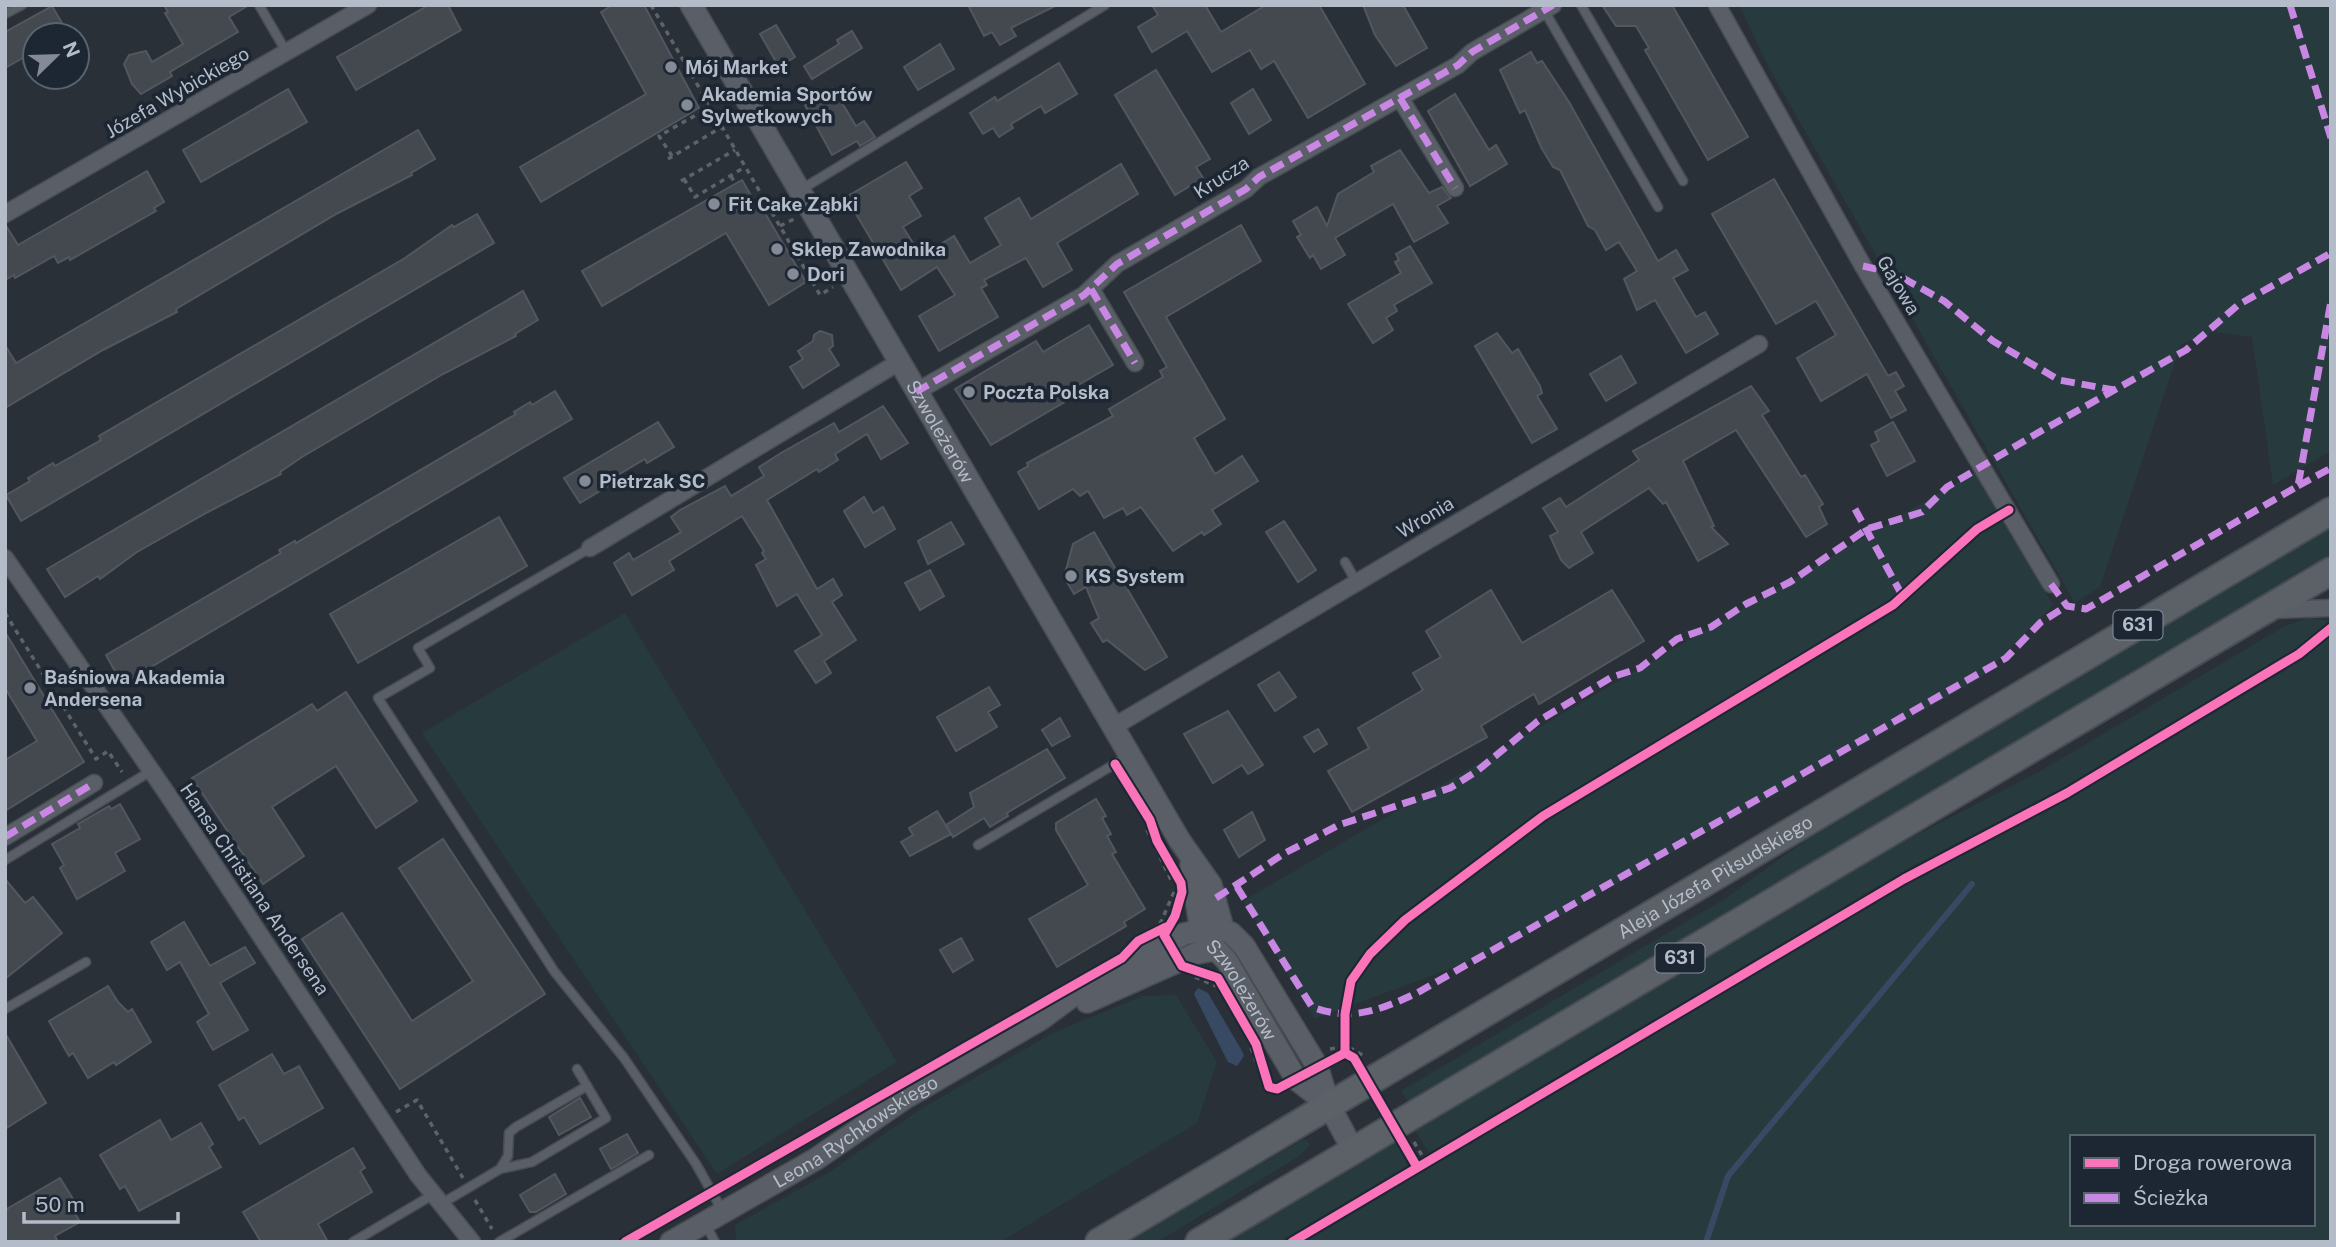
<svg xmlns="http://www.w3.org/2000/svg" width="2336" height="1247" viewBox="0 0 2336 1247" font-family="'Public Sans',sans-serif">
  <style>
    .green { fill: #273a3e; fill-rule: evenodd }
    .water { fill: #384963 }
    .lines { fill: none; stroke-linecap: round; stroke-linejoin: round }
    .stream { stroke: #384963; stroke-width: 6 }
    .building { fill: #444950; stroke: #52575f; stroke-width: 2 }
    .service-casing { stroke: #484c53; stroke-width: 11 }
    .minor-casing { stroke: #484c53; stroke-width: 19 }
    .tertiary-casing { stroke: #484c53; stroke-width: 24 }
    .primary-casing { stroke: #484c55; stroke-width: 30 }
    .path { stroke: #5d636a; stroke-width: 3.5; stroke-dasharray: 5 5; stroke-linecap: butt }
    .service { stroke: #5a5e66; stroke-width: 8 }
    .minor { stroke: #5a5e66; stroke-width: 16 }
    .tertiary { stroke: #5a5e66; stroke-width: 21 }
    .primary { stroke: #5c6168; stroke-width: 26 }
    .quiet { stroke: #c787e3; stroke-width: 7; stroke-dasharray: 14 7; stroke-linecap: butt }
    .cycleway-casing { stroke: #1d2633; stroke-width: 13 }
    .cycleway { stroke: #fb73b8; stroke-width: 9 }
    .poi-dot { fill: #848b96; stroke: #1d2633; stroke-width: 2.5 }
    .labels { text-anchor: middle; stroke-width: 7; stroke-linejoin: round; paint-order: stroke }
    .shield { fill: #1d2633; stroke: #878f9c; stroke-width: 2 }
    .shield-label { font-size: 18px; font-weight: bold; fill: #b4bcc9 }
    .poi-label { font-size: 19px; font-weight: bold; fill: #b4bcc9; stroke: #1d2633; text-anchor: start }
    .street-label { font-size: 19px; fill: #b4bcc9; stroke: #1d2633 }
  </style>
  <rect width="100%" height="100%" fill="#2a3038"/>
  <!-- green -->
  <g class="green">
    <polygon points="1739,5 2331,5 2331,451 2273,485 2252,337 2214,332 2181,344 2100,587 2075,603 1770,70"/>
    <polygon points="1975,472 2053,605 1979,679 1498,951 1315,1019 1243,901"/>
    <polygon points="2331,527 2331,557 1409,1104 1401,1091 1723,900 1813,835"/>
    <polygon points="625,613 897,1062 717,1174 422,733"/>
    <polygon points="2310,617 2331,622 2296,649 2061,789 1907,869 1429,1153 1415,1130 1895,846 2039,772 2285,626"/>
    <path d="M2331 636V1242H1300L1903 886 2072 796 2307 655ZM2072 1137H2313V1224H2072Z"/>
    <polygon points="1176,995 1217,1062 1197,1123 1000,1242 736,1242 735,1225 828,1173 919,1110 1051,1034 1142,996"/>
    <polygon points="1300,1141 1307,1140 1310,1145 1298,1157 1157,1242 1126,1242"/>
    <polygon points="1398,1141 1407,1156 1407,1166 1279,1242 1228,1242"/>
  </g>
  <!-- water -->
  <polygon class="water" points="1198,988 1208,993 1242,1051 1244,1056 1237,1066 1228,1062 1194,994"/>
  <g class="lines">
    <!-- stream -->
    <polyline class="stream" points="1706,1242 1728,1176 1972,884"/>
  </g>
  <!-- building -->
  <g class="building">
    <polygon points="164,5 249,5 229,17 238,32 170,72 172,76 141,94 132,84 124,64 129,55 146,51 152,62 183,44 165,13 168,12"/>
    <polygon points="429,5 448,5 461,30 356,90 337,57"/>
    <polygon points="613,5 644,5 699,108 541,202 520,167 646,94 601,12"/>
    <polygon points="968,5 1057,5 1011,28 1016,36 1000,45 992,32 984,36"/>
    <polygon points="1152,5 1205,5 1221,32 1266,5 1319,5 1365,84 1308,118 1274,61 1261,69 1250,50 1212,72 1187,31 1152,52 1138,27 1158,15"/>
    <polygon points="1363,5 1403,5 1427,48 1396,66 1375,35"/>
    <polygon points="1602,5 1672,5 1748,137 1708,160 1645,50 1649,48 1636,26 1616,26"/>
    <polygon points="52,6 69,35 35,35 35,51 5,68 5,32"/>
    <polygon points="776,25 795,57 779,67 760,34"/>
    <polygon points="852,31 862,48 812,79 804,66 839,44 837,40"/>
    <polygon points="940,44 954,69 918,90 904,67"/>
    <polygon points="1531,52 1537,63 1542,61 1569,102 1658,261 1676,250 1688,270 1673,278 1696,317 1705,312 1718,334 1686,353 1655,300 1637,310 1624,279 1637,271 1619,242 1606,250 1595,230 1588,226 1560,170 1553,167 1541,147 1525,110 1520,113 1500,70"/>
    <polygon points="1059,63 1077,94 1045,113 1041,106 1011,124 1013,128 999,137 993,128 983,134 970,113 995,97 997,101"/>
    <polygon points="1156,70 1210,159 1196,167 1203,178 1175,195 1115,95"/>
    <polygon points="833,88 856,126 864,121 875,137 860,146 857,141 832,155 805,105"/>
    <polygon points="288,89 307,122 201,182 183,150"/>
    <polygon points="1253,89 1271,120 1249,134 1231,103"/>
    <polygon points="1455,94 1489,150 1496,145 1507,164 1470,186 1428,111"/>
    <polygon points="418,130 435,159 411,173 412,175 338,213 176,309 177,312 103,350 5,408 5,345 16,363"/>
    <polygon points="1400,150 1429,193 1442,187 1451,198 1437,206 1448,223 1414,242 1393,204 1335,238 1345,255 1321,269 1313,255 1310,258 1297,237 1301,235 1293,221 1317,207 1327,226 1338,194 1374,172 1371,166"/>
    <polygon points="906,162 922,188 909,196 921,216 903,227 921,256 954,236 970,263 1001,245 985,218 1019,198 1031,219 1121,164 1138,194 1057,243 1072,270 1043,287 1026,258 984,280 987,285 981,288 998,317 939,351 919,316 955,295 937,267 901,290 846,197"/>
    <polygon points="147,171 164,202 154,208 156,211 70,260 69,257 58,263 54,256 15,278 14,275 5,280 5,224 18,245"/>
    <polygon points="1774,179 1888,376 1896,372 1904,386 1895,391 1906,410 1891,418 1867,374 1821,401 1797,358 1836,335 1816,301 1776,324 1712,214"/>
    <polygon points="742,180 760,211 763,210 806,282 769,305 726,233 602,306 582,271"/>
    <polygon points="477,214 494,243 21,521 6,495 30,481 28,478 53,463 55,466 101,440 99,436 405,258 452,225 454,227"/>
    <polygon points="1241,225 1261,261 1166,317 1225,419 1194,438 1215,474 1242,456 1258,481 1212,510 1221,524 1204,535 1202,532 1173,551 1141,507 1127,515 1123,508 1104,518 1088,491 1080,496 1073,489 1039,509 1018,472 1028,466 1027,463 1113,416 1109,409 1163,377 1160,371 1167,367 1124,292"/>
    <polygon points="1410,246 1432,283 1394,305 1397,311 1386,318 1393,330 1373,343 1348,304 1401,273 1395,262 1399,260 1396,254"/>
    <polygon points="523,291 538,320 515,334 516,336 443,374 302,457 280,472 281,474 208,512 137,552 100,579 98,576 65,597 47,569"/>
    <polygon points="1089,325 1113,365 1066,392 1070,399 991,445 955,389 1036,341 1043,352"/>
    <polygon points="820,331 832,335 833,346 829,349 839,365 803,388 790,367 803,359 798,351 813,341 814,335"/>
    <polygon points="1497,333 1512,353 1518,349 1540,386 1542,393 1537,396 1557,429 1532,443 1475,346"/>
    <polygon points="1621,356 1636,383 1606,401 1590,374"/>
    <polygon points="1751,386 1769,411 1762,415 1801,477 1805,475 1823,504 1819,507 1827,524 1806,537 1736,430 1683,461 1714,526 1711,527 1728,544 1698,561 1666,502 1663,504 1649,488 1581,532 1593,553 1569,568 1561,560 1550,536 1558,532 1543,508 1560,498 1566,507 1639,460 1633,451"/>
    <polygon points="555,391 572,419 122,684 106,655 281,553 279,550 295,541 296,543 516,414 514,412 530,402 532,405"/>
    <polygon points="883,406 908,443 881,459 867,434 835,454 838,460 819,472 817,469 767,500 817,589 833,579 842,595 832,602 856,640 824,661 831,673 816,683 795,651 822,635 797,594 777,606 756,565 766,559 762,553 764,551 742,516 669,561 674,570 632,595 614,563 629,553 633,560 681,532 671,517 680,510 725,486 731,496 764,476 759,467 781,453 834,423 839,432"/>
    <polygon points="658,422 674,447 647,463 645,459 606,482 608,486 580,503 564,478"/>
    <polygon points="1893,422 1915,461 1887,476 1871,445 1879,441 1875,432"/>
    <polygon points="864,497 873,513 883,507 895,529 865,547 844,511"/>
    <polygon points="499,517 527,566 358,663 330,614"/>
    <polygon points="1284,521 1316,570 1298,582 1266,532"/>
    <polygon points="951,522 964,544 928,564 918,541"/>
    <polygon points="1094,532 1167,657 1145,670 1107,640 1103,642 1091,623 1099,618 1086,587 1074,594 1064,577 1073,544"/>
    <polygon points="930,570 944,596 920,610 905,583"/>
    <polygon points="1491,590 1522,643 1612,590 1644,641 1539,704 1534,694 1517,704 1481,726 1487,737 1352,812 1328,771 1369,748 1358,728 1423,690 1413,673 1441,657 1426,631"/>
    <polygon points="5,632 84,762 5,811 5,760 37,741 5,688"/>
    <polygon points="1279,672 1296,697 1275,711 1258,685"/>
    <polygon points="989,687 1000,705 988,712 997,727 956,751 937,717"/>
    <polygon points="346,692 417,801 376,828 336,766 272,807 304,856 263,884 192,778 312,704 317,711"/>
    <polygon points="1228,711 1263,765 1248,774 1242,765 1213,783 1184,734"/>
    <polygon points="1060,718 1070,736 1052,746 1042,730"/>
    <polygon points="1318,729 1327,744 1314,752 1304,737"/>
    <polygon points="1047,749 1065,778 1007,813 1008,816 990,827 984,818 953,837 946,825 974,807 970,793"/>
    <polygon points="1096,799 1106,816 1102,818 1111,834 1107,836 1116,852 1112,854 1145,909 1124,922 1126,926 1057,967 1029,919 1088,885 1056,830 1056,823"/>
    <polygon points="120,804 140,839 115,853 125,871 77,899 60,868 64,865 52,844 80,828 78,824 109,806 111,809"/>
    <polygon points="937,811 951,834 910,856 901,842 913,835 909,828"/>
    <polygon points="1252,812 1265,840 1239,857 1224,830"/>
    <polygon points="443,839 545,994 400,1089 302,939 342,913 412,1021 473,981 399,868"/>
    <polygon points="5,879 25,903 33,897 62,933 5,979"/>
    <polygon points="184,922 210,966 245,947 255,963 220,983 248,1030 213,1050 197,1022 209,1014 180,962 167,970 151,942"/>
    <polygon points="961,938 973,960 953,972 940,950"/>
    <polygon points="108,986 118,1002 128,1012 132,1009 151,1042 116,1065 114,1062 88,1078 73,1053 69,1056 49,1021"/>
    <polygon points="5,1033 46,1103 5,1129"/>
    <polygon points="272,1054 284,1074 299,1066 323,1108 260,1144 244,1117 239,1120 219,1085"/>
    <polygon points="580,1098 591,1117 559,1135 549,1117"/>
    <polygon points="160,1120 171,1140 201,1123 213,1144 209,1147 221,1167 139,1211 125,1186 120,1189 100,1155"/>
    <polygon points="627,1134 638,1153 611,1169 600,1149"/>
    <polygon points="353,1148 365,1168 360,1171 372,1192 318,1224 328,1242 261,1242 243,1212"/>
    <polygon points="555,1174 566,1194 536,1212 530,1212 520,1195"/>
    <polygon points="60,1178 73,1199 68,1202 80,1222 55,1236 58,1242 5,1242 5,1210"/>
  </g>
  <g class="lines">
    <defs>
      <g id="service">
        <polyline points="259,5 287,53"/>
        <polyline points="1581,5 1683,181"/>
        <polyline points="1544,10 1658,207"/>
        <polyline points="5,14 22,5"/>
        <polyline points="802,189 1105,5"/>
        <polyline points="590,548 418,648 430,668 378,698 554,971 624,1058 696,1164 722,1210"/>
        <polyline points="1345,562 1357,583"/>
        <polyline points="978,845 1130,755"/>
        <polyline points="5,860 151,771"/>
        <polyline points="5,1009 86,962"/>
        <polyline points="500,1169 508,1156 509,1133 516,1127 587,1086"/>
        <polyline points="441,1204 500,1169 532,1162 606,1118 577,1069"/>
        <polyline points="706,1225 715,1242"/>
        <polyline points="353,1242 434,1194"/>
        <polyline points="499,1242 649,1155"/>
      </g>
      <g id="minor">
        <polyline points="1717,5 1863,266 2051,584"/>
        <polyline points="1400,98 1455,188"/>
        <polyline points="5,214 368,5"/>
        <polyline points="1091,289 1135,363"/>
        <polyline points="916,392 1084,295 1117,264 1246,189 1259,177 1458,65 1472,52 1553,5"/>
        <polyline points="590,548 899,362"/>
        <polyline points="5,558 168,795 418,1175 472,1242"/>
        <polyline points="2274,610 2331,608"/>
        <polyline points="1113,727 1759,344"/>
        <polyline points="5,837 94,783"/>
      </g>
      <g id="tertiary">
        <path id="s1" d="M691 5 1180 841 1211 885 1223 929"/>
        <path id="s2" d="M1191 864 1201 933 1227 961 1296 1079 1329 1105"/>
        <polyline points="1087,1002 1197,953 1214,950"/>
        <path id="s3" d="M671 1242 816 1159 905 1098 1041 1019 1071 997 1184 934 1215 927 1231 933 1244 946 1317 1066 1329 1105 1353 1150"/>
      </g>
      <g id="primary">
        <path id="s4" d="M1099 1242 2331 511"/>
        <polyline points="1199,1242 2331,571"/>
      </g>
    </defs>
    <!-- service casing -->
    <use href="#service" class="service-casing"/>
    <!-- minor casing -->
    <use href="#minor" class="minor-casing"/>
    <!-- tertiary casing -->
    <use href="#tertiary" class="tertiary-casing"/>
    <!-- primary casing -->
    <use href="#primary" class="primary-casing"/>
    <!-- path -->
    <g class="path">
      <polyline points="651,5 820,295 833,287"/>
      <polyline points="672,156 659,136 710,107"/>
      <polyline points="668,159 722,127"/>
      <polyline points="731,176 735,183"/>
      <polyline points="684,179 695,197 745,167"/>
      <polyline points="681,181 735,150"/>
      <polyline points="755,205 764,199"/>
      <polyline points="780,226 794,219"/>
      <polyline points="5,613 96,759 108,751 122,772"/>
      <polyline points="2329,631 2331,631"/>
      <polyline points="1147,830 1171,880"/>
      <polyline points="1160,924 1174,892"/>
      <polyline points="1195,977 1216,986"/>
      <polyline points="1251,1048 1258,1067 1264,1066"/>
      <polyline points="1330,1049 1347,1046 1364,1056"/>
      <polyline points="396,1112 417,1100 463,1178"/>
      <polyline points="1414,1142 1426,1162"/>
      <polyline points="475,1200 492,1229"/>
    </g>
    <!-- service -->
    <use href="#service" class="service"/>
    <!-- minor -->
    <use href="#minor" class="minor"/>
    <!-- tertiary -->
    <use href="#tertiary" class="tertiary"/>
    <!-- primary -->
    <use href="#primary" class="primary"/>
    <!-- quiet -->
    <g class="quiet">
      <polyline points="2290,5 2331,138"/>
      <polyline points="1400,98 1455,188"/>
      <polyline points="1863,266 1894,273 1944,301 1993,341 2059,380 2114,390"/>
      <polyline points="1091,289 1135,363"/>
      <polyline points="916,392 1084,295 1117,264 1246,189 1259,177 1458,65 1472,52 1553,5"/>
      <polyline points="2298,486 2331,468"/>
      <polyline points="1855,509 1903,597"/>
      <polyline points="2051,584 2067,606 2086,609 2298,486 2331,301"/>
      <polyline points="5,837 94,783"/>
      <path d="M1237 887 1312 1007C1352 1022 1380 1010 1417 993L2006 658 2041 622 2067 606"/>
      <polyline points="1216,898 1285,853 1339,825 1450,788 1477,771 1538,721 1612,677 1640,668 1677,639 1711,627 1746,604 1790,582 1867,529 1922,512 1947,487 2041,431 2186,350 2238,305 2331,253"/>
    </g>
    <defs>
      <g id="cycleway">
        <polyline points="1115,764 1150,820 1157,841 1181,883 1182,892 1175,916 1164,935 1182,966 1218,978 1256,1044 1269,1087 1277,1089 1345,1053 1354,1058 1417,1167"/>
        <polyline points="1345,1053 1345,1014 1351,981 1370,954 1405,920 1543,816 1893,605 1977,529 2009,510"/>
        <polyline points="625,1242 1062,992 1122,958 1138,941 1166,927"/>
        <polyline points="1292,1242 1904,879 2067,793 2299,654 2331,628"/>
      </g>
    </defs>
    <!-- cycleway casing -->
    <use href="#cycleway" class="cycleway-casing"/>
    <!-- cycleway -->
    <use href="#cycleway" class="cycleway"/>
  </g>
  <!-- markers -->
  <g class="poi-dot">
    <circle cx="671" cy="67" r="7"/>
    <circle cx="687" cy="105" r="7"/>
    <circle cx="714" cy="204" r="7"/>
    <circle cx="777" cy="249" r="7"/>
    <circle cx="793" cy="274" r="7"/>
    <circle cx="969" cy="392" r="7"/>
    <circle cx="585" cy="481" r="7"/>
    <circle cx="1071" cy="576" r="7"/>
    <circle cx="30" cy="688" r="7"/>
  </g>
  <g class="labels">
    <!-- shield labels -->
    <g class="shield">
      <rect x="2113.5" y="610.5" width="49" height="29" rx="5"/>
      <rect x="1655.5" y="943.5" width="49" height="29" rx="5"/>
    </g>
    <g class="shield-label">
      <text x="2138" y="631">631</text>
      <text x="1680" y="964">631</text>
    </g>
    <!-- poi labels -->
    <g class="poi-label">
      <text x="685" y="74">Mój Market</text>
      <text x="701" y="101">Akademia Sportów<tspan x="701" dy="22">Sylwetkowych</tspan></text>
      <text x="728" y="211">Fit Cake Ząbki</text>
      <text x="791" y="256">Sklep Zawodnika</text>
      <text x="807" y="281">Dori</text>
      <text x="983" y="399">Poczta Polska</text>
      <text x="599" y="488">Pietrzak SC</text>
      <text x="1085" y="583">KS System</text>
      <text x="44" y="684">Baśniowa Akademia<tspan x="44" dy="22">Andersena</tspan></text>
    </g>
    <!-- street labels -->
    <g class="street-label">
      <text transform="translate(177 92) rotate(-30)" y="7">Józefa Wybickiego</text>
      <text transform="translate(1221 177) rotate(-33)" y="7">Krucza</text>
      <text transform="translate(1899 285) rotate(59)" y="7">Gajowa</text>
      <text dy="7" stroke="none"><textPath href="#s1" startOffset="494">Szwoleżerów</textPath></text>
      <text transform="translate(1425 517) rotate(-31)" y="7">Wronia</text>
      <text dy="7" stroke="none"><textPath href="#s4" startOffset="716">Aleja Józefa Piłsudskiego</textPath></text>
      <text transform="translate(255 889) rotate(56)" y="7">Hansa Christiana Andersena</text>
      <text dy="7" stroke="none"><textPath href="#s2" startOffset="140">Szwoleżerów</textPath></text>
      <text dy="7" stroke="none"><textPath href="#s3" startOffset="215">Leona Rychłowskiego</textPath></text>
    </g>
  </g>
  <!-- border -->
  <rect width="2336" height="1247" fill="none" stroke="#b4bcc9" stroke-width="14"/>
  <!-- legend -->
  <rect x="2070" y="1135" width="245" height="91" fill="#1d2633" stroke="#59626f" stroke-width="2"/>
  <rect x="2084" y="1158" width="35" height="10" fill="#fb73b8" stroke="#59626f" stroke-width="2"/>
  <text x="2133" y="1170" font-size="21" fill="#b4bcc9">Droga rowerowa</text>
  <rect x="2084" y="1193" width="35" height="10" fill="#c787e3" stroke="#59626f" stroke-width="2"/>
  <text x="2133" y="1205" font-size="21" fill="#b4bcc9">Ścieżka</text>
  <!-- north arrow -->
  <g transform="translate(56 56) rotate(67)"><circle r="33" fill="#1d2633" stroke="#59626f" stroke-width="2"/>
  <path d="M0-5L12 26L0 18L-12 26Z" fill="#848b96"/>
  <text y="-10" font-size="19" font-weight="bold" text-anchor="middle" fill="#b4bcc9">N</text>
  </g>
  <!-- scale -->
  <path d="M24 1212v10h154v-10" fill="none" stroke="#b4bcc9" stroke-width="3.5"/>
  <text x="35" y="1212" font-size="21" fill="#b4bcc9" stroke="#1d2633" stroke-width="5" paint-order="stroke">50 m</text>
</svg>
